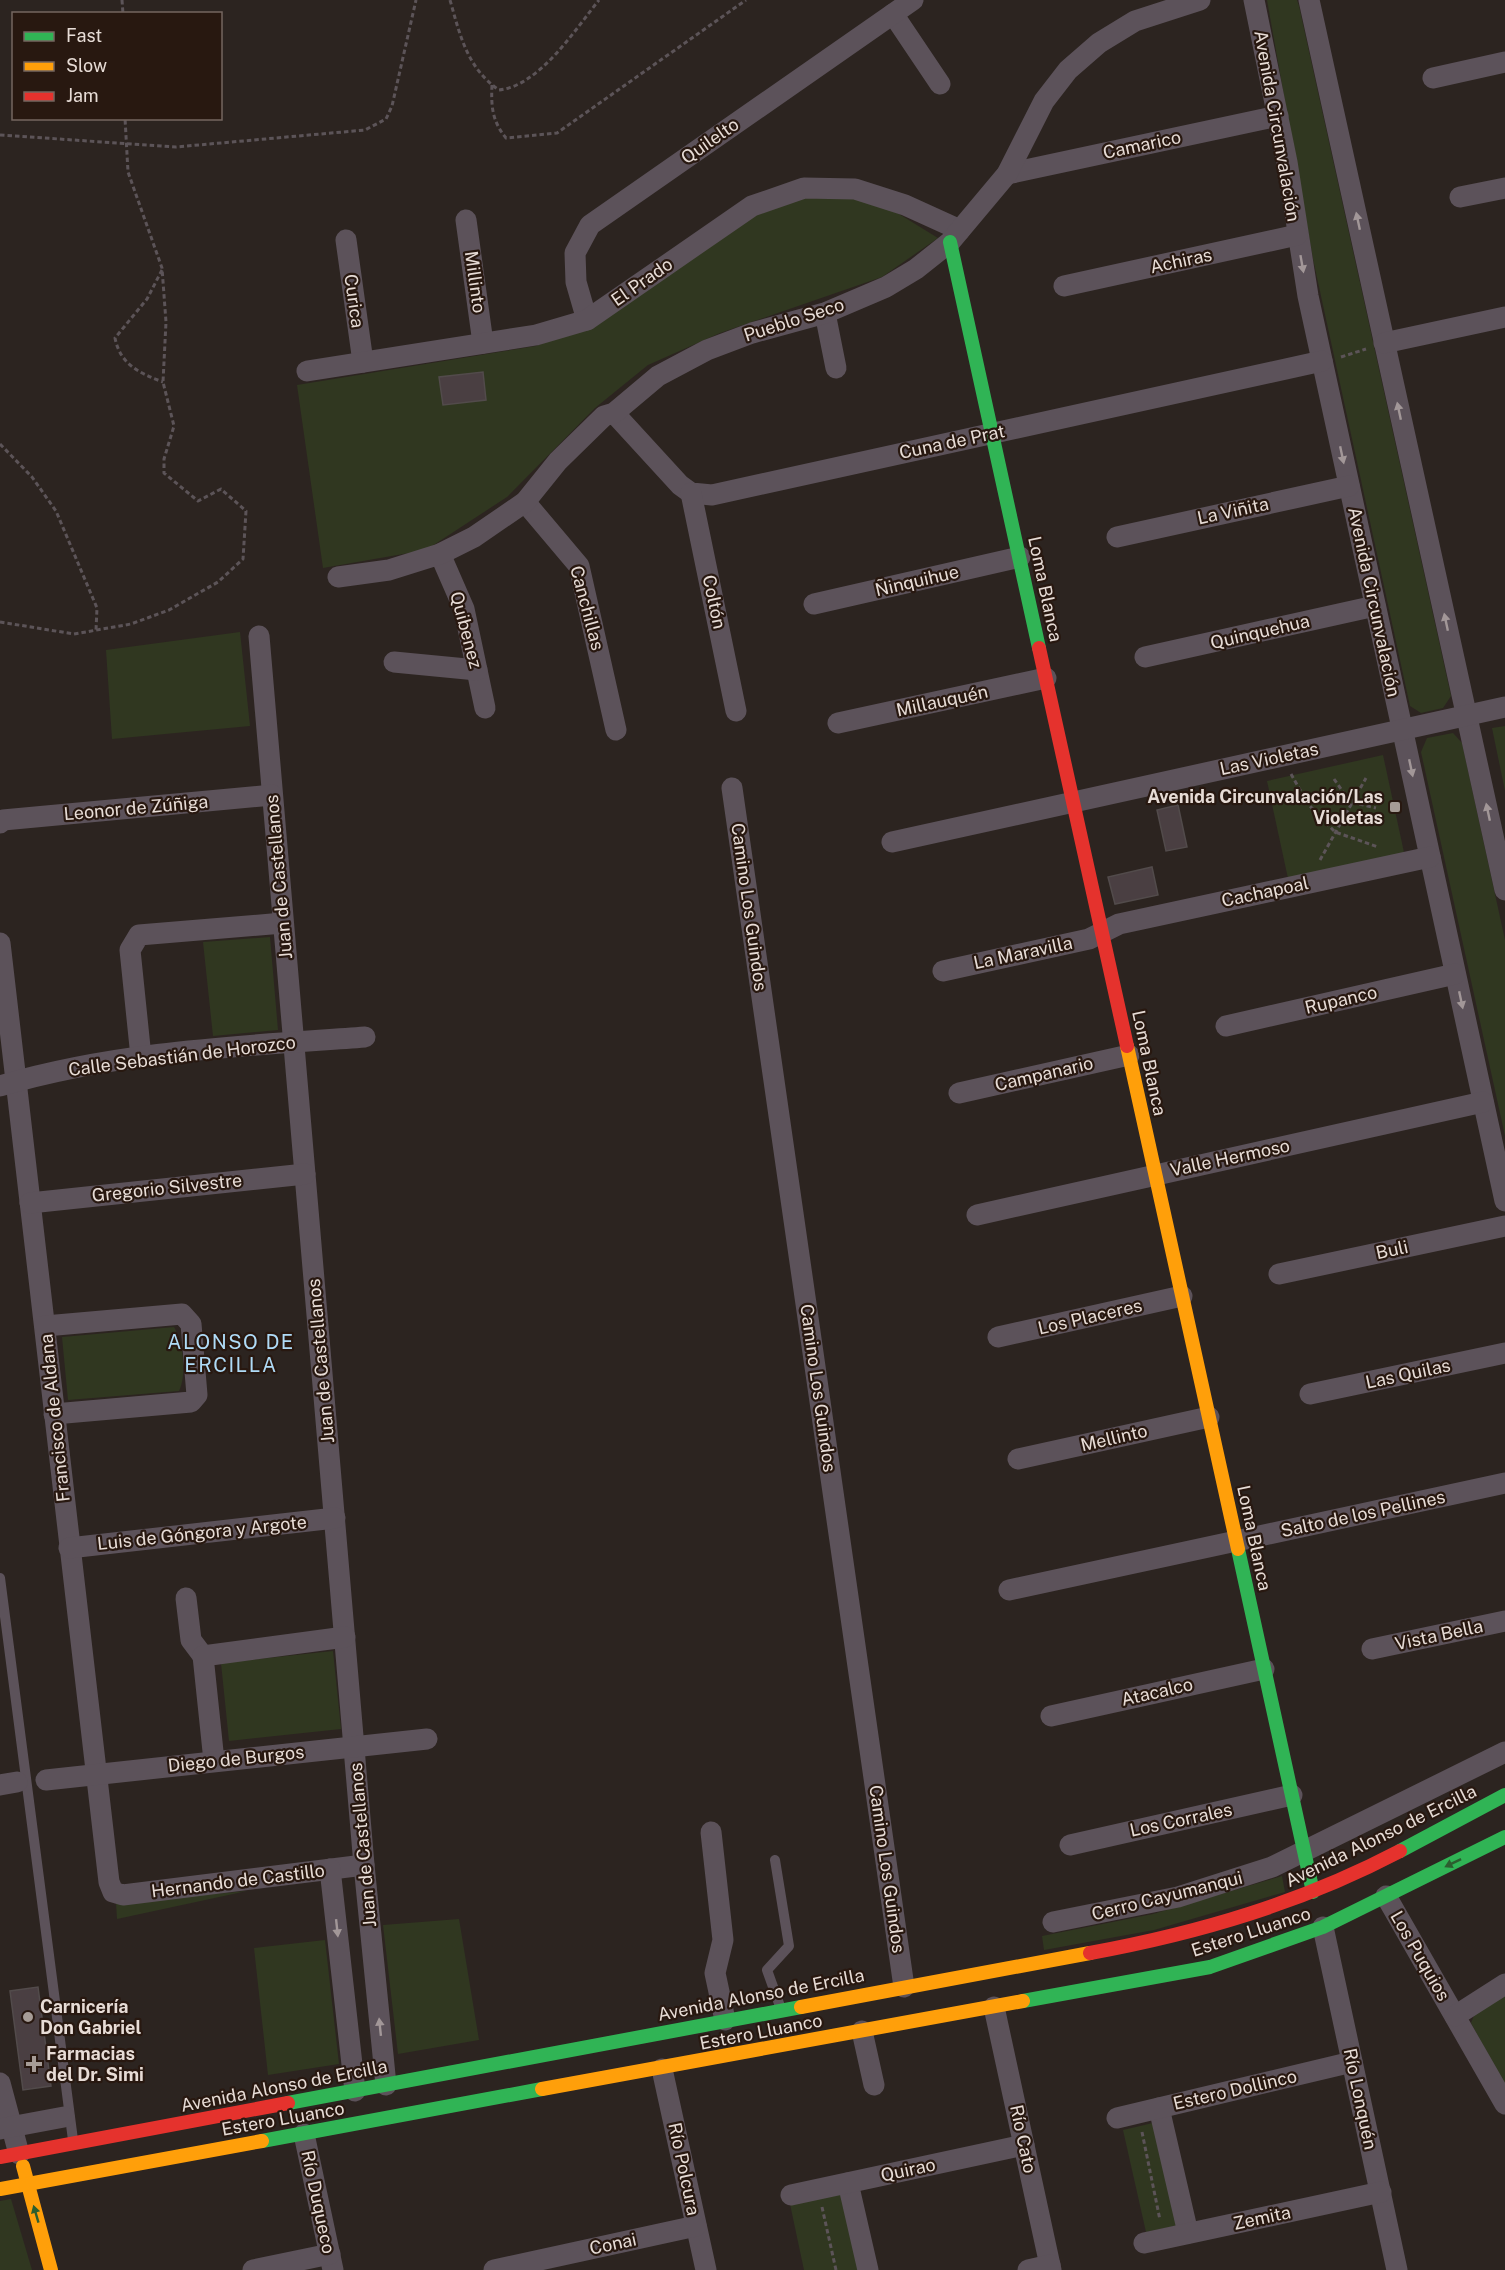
<svg xmlns="http://www.w3.org/2000/svg" width="1505" height="2270" viewBox="0 0 1505 2270" font-family="'Public Sans',sans-serif">
  <style>
    .green { fill: #303720 }
    .building { fill: #4a3f42; stroke: #524b4b; stroke-width: 1.5 }
    .lines { fill: none; stroke-linecap: round; stroke-linejoin: round }
    .path { stroke: #5c5458; stroke-width: 3; stroke-dasharray: 4.5 3; stroke-linecap: butt }
    .lane { stroke: #5c525a; stroke-width: 10 }
    .street { stroke: #5c525a; stroke-width: 21 }
    .fast { stroke: #30b455; stroke-width: 14 }
    .slow { stroke: #ff9f0a; stroke-width: 14 }
    .jam { stroke: #e5322d; stroke-width: 14 }
    .oneway { fill: #a29798 }
    .oneway2 { fill: #2c5e2f }
    .poi-dot { fill: #a69c96; stroke: #281810; stroke-width: 2 }
    .labels { text-anchor: middle; stroke-width: 4.5; stroke-linejoin: round; paint-order: stroke }
    .street-label { font-size: 18px; fill: #e7dcd6; stroke: #281810 }
    .poi-label { font-size: 18px; font-weight: bold; fill: #e7dcd6; stroke: #281810; text-anchor: start }
    .neighbourhood-label { font-size: 20px; letter-spacing: 1.5px; fill: #afdbf7; stroke: #281810 }
  </style>
  <rect width="100%" height="100%" fill="#2c2420"/>
  <!-- green -->
  <g class="green">
    <polygon points="1267,0 1297,0 1299,6 1451,696 1443,708 1421,713 1410,706 1313,259"/>
    <polygon points="854,195 899,214 938,238 882,277 720,333 648,365 595,408 507,497 426,550 323,568 297,385 536,346 597,323 761,208 812,196"/>
    <polygon points="240,632 250,726 112,739 106,650"/>
    <polygon points="1505,726 1505,791 1492,728"/>
    <polygon points="1453,733 1462,743 1505,940 1505,1136 1421,752 1427,738"/>
    <polygon points="1383,755 1405,857 1289,883 1267,781"/>
    <polygon points="270,937 278,1030 213,1036 203,942"/>
    <path d="M174 1327C183 1342 187 1375 179 1391L68 1400 62 1337Z"/>
    <polygon points="333,1651 341,1729 229,1741 221,1663"/>
    <polygon points="1282,1876 1285,1892 1154,1930 1044,1950 1042,1936 1153,1914"/>
    <polygon points="247,1891 117,1919 116,1903"/>
    <polygon points="459,1919 479,2040 398,2054 383,1925"/>
    <polygon points="325,1940 339,2064 268,2075 254,1948"/>
    <polygon points="1505,1995 1505,2086 1471,2023 1475,2013"/>
    <polygon points="1157,2122 1180,2225 1146,2232 1123,2130"/>
    <polygon points="844,2192 861,2270 804,2270 790,2204"/>
    <polygon points="11,2199 32,2270 0,2270 0,2201"/>
  </g>
  <!-- building -->
  <g class="building">
    <polygon points="483,372 486,400 443,405 439,377"/>
    <polygon points="1178,805 1187,847 1166,851 1157,810"/>
    <polygon points="1152,867 1158,895 1115,904 1108,877"/>
    <polygon points="38,1987 51,2086 23,2090 10,1991"/>
  </g>
  <g class="lines">
    <!-- path -->
    <g class="path">
      <polyline points="122,0 123,14"/>
      <path d="M450 0C460 35 467 68 499 90 539 86 575 30 599 0"/>
      <path d="M492 85C491 106 492 121 506 138L557 133 746 0"/>
      <polyline points="0,135 176,147 365,130 386,119 392,106 416,0"/>
      <path d="M162 270 147 299 115 338C120 364 139 373 163 382"/>
      <polyline points="1341,357 1366,349"/>
      <polyline points="0,444 32,477 56,511 97,608 96,630"/>
      <polyline points="0,622 74,634 131,624 169,610 218,582 243,559 246,511 221,489 198,501 164,473 164,459 174,426 163,382 166,322 162,268 128,172 125,118"/>
      <polyline points="1291,774 1308,804 1335,832 1378,847"/>
      <polyline points="1334,779 1350,802 1376,808"/>
      <polyline points="1320,860 1366,778"/>
      <polyline points="1142,2132 1160,2220"/>
      <polyline points="822,2207 836,2270"/>
    </g>
    <!-- lane -->
    <g class="lane">
      <polyline points="0,1578 73,2140"/>
      <polyline points="775,1860 789,1946 767,1970 781,2009"/>
    </g>
    <!-- street -->
    <g class="street">
      <polyline points="1254,0 1287,162 1308,296 1505,1201"/>
      <polyline points="1309,0 1505,890"/>
      <polyline points="893,14 940,84"/>
      <polyline points="1433,78 1505,62"/>
      <polyline points="1007,174 1278,116"/>
      <polyline points="1460,197 1505,188"/>
      <polyline points="466,220 483,343"/>
      <polyline points="346,240 363,362"/>
      <polyline points="1064,286 1297,235"/>
      <polyline points="825,313 836,368"/>
      <polyline points="587,320 576,282 575,253 590,225 913,0"/>
      <polyline points="1384,343 1505,317"/>
      <polyline points="307,371 536,335 587,320 752,206 804,188 855,189 905,205 960,230"/>
      <polyline points="614,413 680,485 691,493 712,495 1322,361"/>
      <polyline points="691,493 736,711"/>
      <polyline points="525,502 579,566 616,730"/>
      <polyline points="1117,537 1349,486"/>
      <polyline points="440,554 464,609 485,708"/>
      <polyline points="338,577 389,570 440,554 474,537 525,502 558,461 604,416 614,413 658,376 707,350 752,333 825,313 886,287 916,269 950,242 1007,174 1044,101 1068,70 1099,43 1135,21 1200,0"/>
      <polyline points="814,604 1020,557"/>
      <polyline points="259,636 364,1865 386,2085"/>
      <polyline points="1145,657 1375,606"/>
      <polyline points="394,662 477,670"/>
      <polyline points="838,723 1046,678"/>
      <polyline points="732,788 904,1987"/>
      <polyline points="0,823 3,820 272,795"/>
      <polyline points="892,842 1505,707"/>
      <polyline points="0,943 109,1882 113,1892 123,1895 364,1865"/>
      <polyline points="943,971 1089,939 1119,924 1430,857"/>
      <polyline points="1226,1026 1455,974"/>
      <polyline points="141,1057 130,950 139,935 283,923"/>
      <path d="M0 1086C117 1051 244 1046 365 1037"/>
      <polyline points="959,1093 1129,1055"/>
      <polyline points="30,1203 305,1174"/>
      <polyline points="977,1215 1483,1102"/>
      <polyline points="1279,1274 1505,1226"/>
      <polyline points="45,1326 182,1314 191,1324 197,1395 191,1402 54,1414"/>
      <polyline points="998,1337 1182,1296"/>
      <polyline points="1310,1394 1505,1353"/>
      <polyline points="1018,1459 1209,1417"/>
      <polyline points="69,1548 335,1518"/>
      <polyline points="1009,1590 1505,1483"/>
      <polyline points="186,1598 191,1640 203,1656"/>
      <polyline points="1372,1649 1505,1621"/>
      <polyline points="1051,1716 1264,1669"/>
      <polyline points="214,1761 203,1656 345,1637"/>
      <polyline points="46,1780 427,1739"/>
      <polyline points="0,1785 17,1782"/>
      <polyline points="711,1832 723,1940 715,1973 725,2020"/>
      <polyline points="1070,1845 1292,1795"/>
      <polyline points="330,1869 355,2091"/>
      <polyline points="1386,1896 1505,2104"/>
      <polyline points="1053,1922 1178,1897 1272,1867 1505,1752"/>
      <polyline points="1323,1927 1397,2270"/>
      <polyline points="994,2007 1051,2270"/>
      <polyline points="1455,2016 1505,1984"/>
      <polyline points="862,2031 874,2085"/>
      <polyline points="662,2069 706,2270"/>
      <polyline points="0,2083 19,2154"/>
      <polyline points="1159,2108 1188,2233"/>
      <polyline points="1117,2118 1352,2062"/>
      <polyline points="0,2129 64,2117"/>
      <polyline points="304,2134 333,2270"/>
      <polyline points="848,2183 868,2270"/>
      <polyline points="791,2195 1024,2145"/>
      <polyline points="1144,2243 1381,2192"/>
      <polyline points="253,2270 330,2254"/>
      <polyline points="494,2270 696,2226"/>
      <polyline points="1028,2270 1050,2265"/>
    </g>
    <!-- fast -->
    <g class="fast">
      <polyline points="950,242 1039,648"/>
      <polyline points="1238,1549 1313,1892"/>
      <polyline points="1400,1851 1505,1795"/>
      <polyline points="1023,2001 1210,1967 1323,1927 1505,1837"/>
      <polyline points="288,2103 801,2007"/>
      <polyline points="262,2141 542,2089"/>
    </g>
    <!-- slow -->
    <g class="slow">
      <polyline points="1127,1046 1238,1549"/>
      <polyline points="801,2007 1090,1953"/>
      <polyline points="542,2089 1023,2001"/>
      <polyline points="23,2166 51,2270"/>
      <polyline points="0,2189 262,2141"/>
    </g>
    <!-- jam -->
    <g class="jam">
      <polyline points="1039,648 1127,1046"/>
      <path d="M1090 1953C1199 1933 1301 1903 1400 1851"/>
      <polyline points="0,2157 288,2103"/>
    </g>
  </g>
  <!-- one-way arrows -->
  <defs><path id="oneway-solid" d="M-6-.8H1V-3.2L6.5 0L1 3.2V.8H-6Z" transform="scale(1.5)"/></defs>
  <g class="oneway">
    <use href="#oneway-solid" transform="translate(1358 221) rotate(-102)"/>
    <use href="#oneway-solid" transform="translate(1302 264) rotate(80)"/>
    <use href="#oneway-solid" transform="translate(1399 411) rotate(-102)"/>
    <use href="#oneway-solid" transform="translate(1342 455) rotate(78)"/>
    <use href="#oneway-solid" transform="translate(1446 622) rotate(-102)"/>
    <use href="#oneway-solid" transform="translate(1411 768) rotate(78)"/>
    <use href="#oneway-solid" transform="translate(1488 812) rotate(-102)"/>
    <use href="#oneway-solid" transform="translate(1461 1000) rotate(78)"/>
    <use href="#oneway-solid" transform="translate(337 1928) rotate(84)"/>
    <use href="#oneway-solid" transform="translate(380 2027) rotate(-96)"/>
  </g>
  <g class="oneway2">
    <use href="#oneway-solid" transform="translate(1453 1863) rotate(154)"/>
    <use href="#oneway-solid" transform="translate(36 2214) rotate(-106)"/>
  </g>
  <!-- markers -->
  <g class="poi-dot">
    <rect x="1389" y="801" width="12" height="12" rx="3"/>
    <circle cx="28" cy="2017" r="6"/>
    <path d="M31 2055h6v6h6v6h-6v6h-6v-6h-6v-6h6z"/>
  </g>
  <g class="labels">
    <!-- street labels -->
    <g class="street-label">
      <text transform="translate(1277 126) rotate(80)" y="6">Avenida Circunvalación</text>
      <text transform="translate(710 141) rotate(-35)" y="6">Quilelto</text>
      <text transform="translate(1142 145) rotate(-12)" y="6">Camarico</text>
      <text transform="translate(1181 261) rotate(-12)" y="6">Achiras</text>
      <text transform="translate(475 282) rotate(82)" y="6">Millinto</text>
      <text transform="translate(642 282) rotate(-35)" y="6">El Prado</text>
      <text transform="translate(354 301) rotate(82)" y="6">Curica</text>
      <text transform="translate(794 320) rotate(-18)" y="6">Pueblo Seco</text>
      <text transform="translate(952 442) rotate(-12)" y="6">Cuna de Prat</text>
      <text transform="translate(1233 511) rotate(-12)" y="6">La Viñita</text>
      <text transform="translate(917 581) rotate(-13)" y="6">Ñinquihue</text>
      <text transform="translate(1045 589) rotate(78)" y="6">Loma Blanca</text>
      <text transform="translate(714 602) rotate(78)" y="6">Coltón</text>
      <text transform="translate(1374 602) rotate(78)" y="6">Avenida Circunvalación</text>
      <text transform="translate(587 608) rotate(75)" y="6">Canchillas</text>
      <text transform="translate(466 630) rotate(75)" y="6">Quibenez</text>
      <text transform="translate(1260 632) rotate(-13)" y="6">Quinquehua</text>
      <text transform="translate(942 701) rotate(-12)" y="6">Millauquén</text>
      <text transform="translate(1269 759) rotate(-12)" y="6">Las Violetas</text>
      <text transform="translate(136 808) rotate(-5)" y="6">Leonor de Zúñiga</text>
      <text transform="translate(279 877) rotate(-95)" y="6">Juan de Castellanos</text>
      <text transform="translate(1265 892) rotate(-12)" y="6">Cachapoal</text>
      <text transform="translate(749 907) rotate(82)" y="6">Camino Los Guindos</text>
      <text transform="translate(1023 953) rotate(-12)" y="6">La Maravilla</text>
      <text transform="translate(1341 1000) rotate(-13)" y="6">Rupanco</text>
      <text transform="translate(182 1056) rotate(-7)" y="6">Calle Sebastián de Horozco</text>
      <text transform="translate(1149 1063) rotate(78)" y="6">Loma Blanca</text>
      <text transform="translate(1044 1074) rotate(-13)" y="6">Campanario</text>
      <text transform="translate(1230 1158) rotate(-12)" y="6">Valle Hermoso</text>
      <text transform="translate(167 1188) rotate(-6)" y="6">Gregorio Silvestre</text>
      <text transform="translate(1392 1250) rotate(-12)" y="6">Buli</text>
      <text transform="translate(1090 1317) rotate(-13)" y="6">Los Placeres</text>
      <text transform="translate(321 1361) rotate(-95)" y="6">Juan de Castellanos</text>
      <text transform="translate(1408 1374) rotate(-12)" y="6">Las Quilas</text>
      <text transform="translate(818 1388) rotate(82)" y="6">Camino Los Guindos</text>
      <text transform="translate(55 1418) rotate(-96)" y="6">Francisco de Aldana</text>
      <text transform="translate(1114 1438) rotate(-13)" y="6">Mellinto</text>
      <text transform="translate(1363 1514) rotate(-12)" y="6">Salto de los Pellines</text>
      <text transform="translate(202 1533) rotate(-6)" y="6">Luis de Góngora y Argote</text>
      <text transform="translate(1254 1538) rotate(78)" y="6">Loma Blanca</text>
      <text transform="translate(1439 1635) rotate(-12)" y="6">Vista Bella</text>
      <text transform="translate(1157 1692) rotate(-13)" y="6">Atacalco</text>
      <text transform="translate(236 1759) rotate(-6)" y="6">Diego de Burgos</text>
      <text transform="translate(1181 1820) rotate(-12)" y="6">Los Corrales</text>
      <text transform="translate(1381 1836) rotate(-26)" y="6">Avenida Alonso de Ercilla</text>
      <text transform="translate(363 1845) rotate(-95)" y="6">Juan de Castellanos</text>
      <text transform="translate(887 1869) rotate(82)" y="6">Camino Los Guindos</text>
      <text transform="translate(238 1881) rotate(-7)" y="6">Hernando de Castillo</text>
      <text transform="translate(1167 1896) rotate(-14)" y="6">Cerro Cayumanqui</text>
      <text transform="translate(1251 1932) rotate(-18)" y="6">Estero Lluanco</text>
      <text transform="translate(1420 1956) rotate(60)" y="6">Los Puquios</text>
      <text transform="translate(761 1995) rotate(-11)" y="6">Avenida Alonso de Ercilla</text>
      <text transform="translate(761 2032) rotate(-11)" y="6">Estero Lluanco</text>
      <text transform="translate(284 2086) rotate(-11)" y="6">Avenida Alonso de Ercilla</text>
      <text transform="translate(1235 2090) rotate(-13)" y="6">Estero Dollinco</text>
      <text transform="translate(1360 2099) rotate(78)" y="6">Río Lonquén</text>
      <text transform="translate(283 2119) rotate(-10)" y="6">Estero Lluanco</text>
      <text transform="translate(1023 2139) rotate(78)" y="6">Río Cato</text>
      <text transform="translate(684 2169) rotate(78)" y="6">Río Polcura</text>
      <text transform="translate(908 2170) rotate(-12)" y="6">Quirao</text>
      <text transform="translate(318 2202) rotate(78)" y="6">Río Duqueco</text>
      <text transform="translate(1262 2218) rotate(-12)" y="6">Zemita</text>
      <text transform="translate(613 2244) rotate(-12)" y="6">Conai</text>
    </g>
    <!-- poi labels -->
    <g class="poi-label">
      <text x="1383" y="803" text-anchor="end">Avenida Circunvalación/Las<tspan x="1383" dy="21">Violetas</tspan></text>
      <text x="40" y="2013">Carnicería<tspan x="40" dy="21">Don Gabriel</tspan></text>
      <text x="46" y="2060">Farmacias<tspan x="46" dy="21">del Dr. Simi</tspan></text>
    </g>
    <!-- neighbourhood labels -->
    <g class="neighbourhood-label">
      <text x="231" y="1349">ALONSO DE<tspan x="231" dy="23">ERCILLA</tspan></text>
    </g>
  </g>
  <!-- legend -->
  <rect x="12" y="12" width="210" height="108" fill="#281810" stroke="#74665f" stroke-width="1.5"/>
  <rect x="24" y="32" width="30" height="9" fill="#30b455" stroke="#74665f" stroke-width="1.5"/>
  <text x="66" y="42" font-size="18" fill="#e7dcd6">Fast</text>
  <rect x="24" y="62" width="30" height="9" fill="#ff9f0a" stroke="#74665f" stroke-width="1.5"/>
  <text x="66" y="72" font-size="18" fill="#e7dcd6">Slow</text>
  <rect x="24" y="92" width="30" height="9" fill="#e5322d" stroke="#74665f" stroke-width="1.5"/>
  <text x="66" y="102" font-size="18" fill="#e7dcd6">Jam</text>
</svg>
